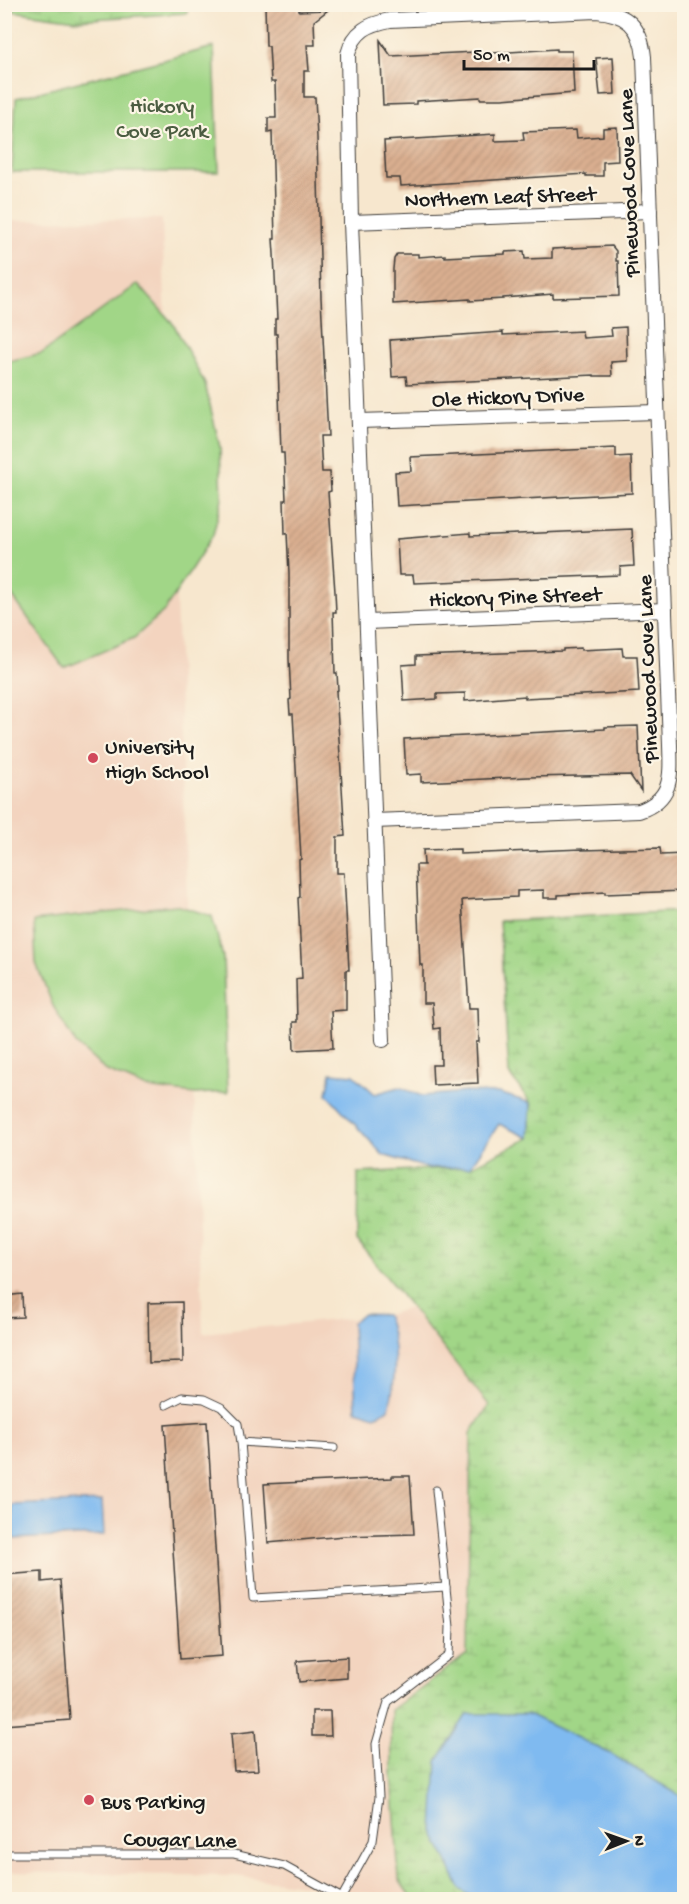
<svg xmlns="http://www.w3.org/2000/svg" width="689" height="1904" viewBox="0 0 689 1904" font-family="'Gochi Hand',sans-serif">
  <style>
    .built { fill: #f3d4bf }
    .green { fill: #a1d687; stroke: #5e7952; stroke-width: 1.5 }
    .wetland { fill: url(#wetland-marsh); stroke: #5e7952; stroke-width: 1.5 }
    .water { fill: #7fbaf0; stroke: #4e6b86; stroke-width: 1.5 }
    .building { fill: url(#building-hatch) }
    .lines { fill: none; stroke-linecap: round; stroke-linejoin: round }
    .service-casing { stroke: #3d3a37; stroke-width: 9 }
    .minor-casing { stroke: #3d3a37; stroke-width: 16 }
    .service { stroke: #fff; stroke-width: 7 }
    .minor { stroke: #fff; stroke-width: 14 }
    .poi-dot { fill: #d1495b; stroke: #fcf5e5; stroke-width: 2 }
    .labels { text-anchor: middle; stroke-width: 4.5; stroke-linejoin: round; paint-order: stroke }
    .park-label { font-size: 22px; fill: #4b5d41; stroke: #fcf5e5 }
    .street-label { font-size: 22px; fill: #1c1c1c; stroke: #fcf5e5 }
    .poi-label { font-size: 22px; fill: #1c1c1c; stroke: #fcf5e5; text-anchor: start }
  </style>
  <defs>
    <pattern id="wetland-marsh" width="20" height="14" patternUnits="userSpaceOnUse" patternTransform="scale(1.5)"><rect width="20" height="14" fill="#a1d687"/><path d="M1 5h8M5 5V1M11 12h8M15 12V8" fill="none" stroke="#8ab774"/></pattern>
    <pattern id="building-hatch" width="6" height="6" patternUnits="userSpaceOnUse" patternTransform="scale(1.5)"><rect width="6" height="6" fill="#daaf90"/><path d="M-1 1l2-2M0 6l6-6M5 7l2-2" fill="none" stroke="#ba967c"/></pattern>
  </defs>
  <rect width="100%" height="100%" fill="#fcf5e5"/>
  <filter id="ink" filterUnits="userSpaceOnUse"><feTurbulence type="fractalNoise" baseFrequency=".0167" numOctaves="2"/><feDisplacementMap in="SourceGraphic" scale="12" xChannelSelector="R" yChannelSelector="G"/><feConvolveMatrix kernelMatrix="1 2 1 2 8 2 1 2 1" color-interpolation-filters="sRGB"/></filter>
  <filter id="wash" filterUnits="userSpaceOnUse"><feTurbulence type="fractalNoise" baseFrequency=".008" numOctaves="4" result="noise"/><feDisplacementMap in="SourceGraphic" scale="24" xChannelSelector="R" yChannelSelector="G"/><feGaussianBlur stdDeviation="1.35" result="paint"/><feColorMatrix in="noise" values="0 0 0 0 0 0 0 0 0 0 0 0 0 0 0 0 0 1.4 0 .05"/><feComposite in="paint" operator="in"/></filter>
  <g filter="url(#wash)">
    <rect width="100%" height="100%" fill="#f7e7ce"/>
    <!-- built -->
    <polygon class="built" points="162,219 203,1333 386,1315 451,1296 490,1405 471,1434 467,1654 391,1710 399,1879 410,1899 236,1876 5,1872 5,221"/>
    <!-- green -->
    <g class="green">
      <polygon points="214,47 219,172 12,172 16,98"/>
      <polygon points="138,284 174,325 205,384 220,447 222,499 213,535 165,610 134,638 64,668 5,586 5,362 42,353"/>
      <polygon points="176,905 212,916 223,957 228,1092 195,1094 147,1088 105,1070 76,1044 53,1006 36,963 34,921"/>
    </g>
    <!-- wetland -->
    <g class="wetland">
      <polygon points="5,4 186,4 187,13 76,20 5,10"/>
      <polygon points="684,911 684,1899 412,1899 399,1880 392,1774 391,1710 467,1654 471,1433 489,1405 357,1240 358,1173 470,1167 529,1138 531,1103 509,1074 499,921"/>
    </g>
    <!-- water -->
    <g class="water">
      <polygon points="331,1073 354,1075 375,1094 399,1087 422,1096 465,1092 499,1093 531,1103 529,1138 499,1124 470,1167 427,1168 383,1155 327,1094"/>
      <path d="M363 1314 386 1315C398 1343 396 1380 389 1409L375 1416 356 1410 352 1323Z"/>
      <polygon points="102,1501 104,1535 13,1539 12,1505"/>
      <polygon points="467,1714 528,1714 611,1754 684,1798 684,1899 476,1900 460,1889 433,1831 437,1761"/>
    </g>
    <g id="blocks">
      <!-- building -->
      <g class="building">
        <polygon points="265,4 298,4 299,11 328,10 314,21 315,45 307,45 309,71 304,71 304,97 315,97 317,138 321,298 328,436 320,436 322,472 330,472 331,491 328,492 335,592 336,612 333,612 335,673 337,673 338,690 336,691 345,836 337,837 337,873 344,873 349,970 346,970 346,1010 331,1011 333,1048 294,1050 293,1022 297,1022 296,979 302,978 298,898 300,897 299,860 301,859 293,714 290,714 289,700 291,699 289,659 289,573 287,533 285,534 284,500 286,500 284,453 281,453 277,334 275,334 275,319 277,319 274,254 273,239 275,239 272,132 268,133 268,118 276,118 275,82 271,82 269,46 266,46"/>
        <polygon points="380,40 391,56 476,52 476,54 557,49 557,51 572,51 574,93 502,99 480,99 480,97 416,101 416,104 383,105"/>
        <polygon points="613,57 615,94 600,95 596,58"/>
        <polygon points="617,127 618,161 603,162 603,176 586,176 586,174 401,186 400,178 386,178 384,141 495,134 495,141 524,140 523,132 576,130 577,138 603,136 603,128"/>
        <polygon points="612,246 616,251 616,261 618,261 619,296 553,298 553,294 503,298 503,299 470,301 470,299 393,304 393,269 394,259 397,254 418,254 418,257 445,255 445,257 505,254 505,252 524,251 525,259 552,258 552,249"/>
        <polygon points="626,327 627,361 611,362 612,376 594,376 594,375 407,384 406,376 392,377 390,340 503,332 503,335 582,331 583,338 612,336 611,328"/>
        <polygon points="616,448 616,457 631,456 632,493 397,506 395,472 411,471 410,457"/>
        <polygon points="632,529 634,566 620,567 620,575 414,583 413,575 399,575 397,539 470,533 470,536"/>
        <polygon points="581,648 581,650 622,648 623,656 637,656 639,692 525,698 525,696 465,701 465,693 437,694 437,699 404,701 402,665 416,664 416,656 563,651 563,649"/>
        <polygon points="638,726 641,791 630,775 528,777 421,782 421,774 406,775 404,739 605,729 605,727"/>
        <polygon points="660,848 661,855 684,854 684,891 605,894 605,892 558,895 558,898 544,898 544,890 517,891 517,897 462,900 469,1008 478,1008 479,1042 476,1042 478,1083 433,1085 432,1065 441,1065 440,1028 434,1029 432,1003 423,1003 423,965 420,965 416,865 424,865 423,850 460,849 460,854 582,849 582,850"/>
        <polygon points="22,1294 23,1317 4,1318 4,1296"/>
        <polygon points="182,1302 183,1362 149,1363 148,1303"/>
        <polygon points="207,1422 222,1656 180,1659 165,1425"/>
        <polygon points="392,1476 410,1476 414,1534 344,1536 268,1543 264,1484 392,1478"/>
        <polygon points="42,1572 42,1582 60,1580 70,1720 4,1725 4,1663 6,1663 4,1575"/>
        <polygon points="347,1657 347,1678 299,1682 297,1661"/>
        <polygon points="312,1711 330,1711 331,1736 312,1736"/>
        <polygon points="255,1731 258,1770 234,1771 231,1734"/>
      </g>
    </g>
  </g>
  <g filter="url(#ink)">
    <use href="#blocks" fill-opacity="0" stroke="#3d3a37" stroke-width="1.5"/>
    <g class="lines">
      <defs>
        <g id="service">
          <polyline points="166,1405 182,1397 204,1399 221,1407 238,1424 241,1442 253,1598 446,1587"/>
          <polyline points="241,1442 334,1448"/>
          <polyline points="4,1854 234,1854 284,1866 346,1900"/>
          <polyline points="342,1897 373,1841 379,1797 376,1744 388,1702 449,1655 450,1627 436,1490"/>
        </g>
        <g id="minor">
          <polyline points="351,222 650,211"/>
          <polyline points="359,421 657,412"/>
          <polyline points="367,622 665,610"/>
          <path d="M374 821 639 811C673 799 671 776 670 745L644 57C641 26 626 13 596 11L390 20C369 24 354 31 348 54L351 222 383 1040"/>
        </g>
      </defs>
      <!-- service casing -->
      <use href="#service" class="service-casing"/>
      <!-- minor casing -->
      <use href="#minor" class="minor-casing"/>
      <!-- service -->
      <use href="#service" class="service"/>
      <!-- minor -->
      <use href="#minor" class="minor"/>
    </g>
  </g>
  <!-- markers -->
  <g class="poi-dot">
    <circle cx="93" cy="758" r="6"/>
    <circle cx="89" cy="1800" r="6"/>
  </g>
  <g class="labels">
    <!-- park labels -->
    <g class="park-label">
      <text x="162" y="112">Hickory<tspan x="162" dy="25">Cove Park</tspan></text>
    </g>
    <!-- street labels -->
    <g class="street-label">
      <text transform="translate(627 183) rotate(-92)" y="8">Pinewood Cove Lane</text>
      <text transform="translate(500 195) rotate(-2)" y="8">Northern Leaf Street</text>
      <text transform="translate(508 395) rotate(-2)" y="8">Ole Hickory Drive</text>
      <text transform="translate(515 595) rotate(-2)" y="8">Hickory Pine Street</text>
      <text transform="translate(646 669) rotate(-92)" y="8">Pinewood Cove Lane</text>
      <text transform="translate(180 1838) rotate(1)" y="8">Cougar Lane</text>
    </g>
    <!-- poi labels -->
    <g class="poi-label">
      <text x="105" y="753">University<tspan x="105" dy="25">High School</tspan></text>
      <text x="101" y="1808">Bus Parking</text>
    </g>
  </g>
  <!-- margin -->
  <rect width="689" height="1904" fill="none" stroke="#fcf5e5" stroke-width="24"/>
  <!-- north arrow -->
  <g transform="translate(626 1841) rotate(89)" stroke="#fcf5e5" stroke-width="4.5" paint-order="stroke">
  <path d="M0-4.5L10 22L0 15L-10 22Z" fill="#1c1c1c"/>
  <text y="-9" font-size="16" font-weight="bold" text-anchor="middle" fill="#1c1c1c">N</text>
  </g>
  <!-- scale -->
  <path d="M464 60v9h130v-9" fill="none" stroke="#1c1c1c" stroke-width="3"/>
  <text x="473" y="60" font-size="18" fill="#1c1c1c" stroke="#fcf5e5" stroke-width="4.5" paint-order="stroke">50 m</text>
</svg>
